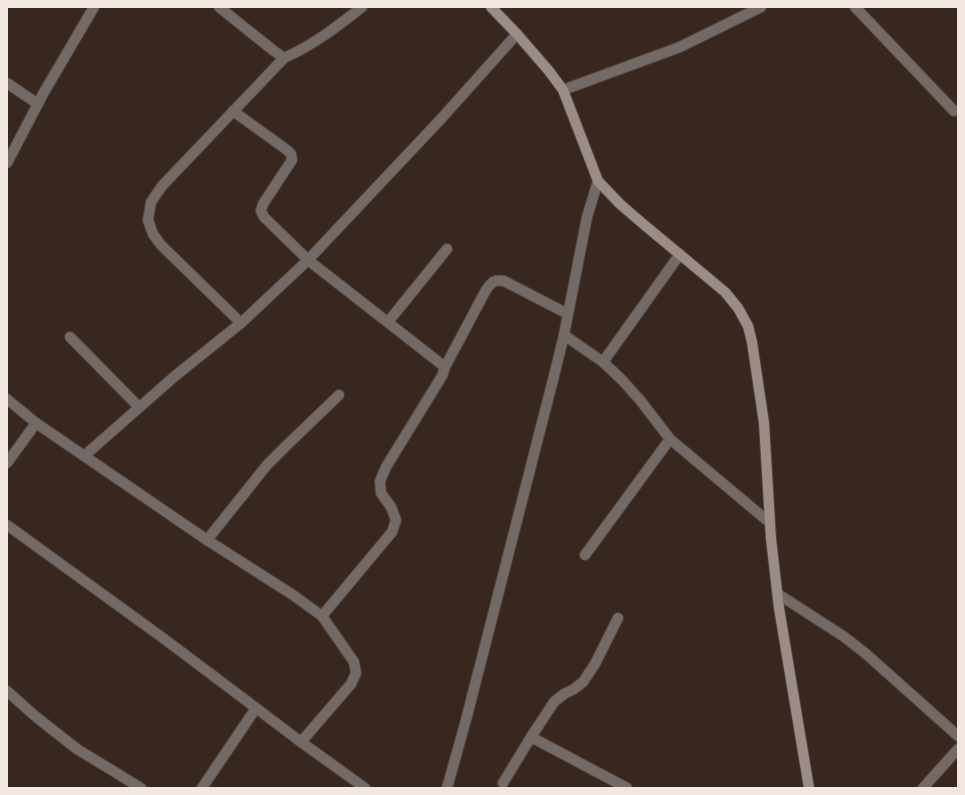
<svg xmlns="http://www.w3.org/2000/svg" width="965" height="795" viewBox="0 0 965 795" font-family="'PT Sans Narrow',sans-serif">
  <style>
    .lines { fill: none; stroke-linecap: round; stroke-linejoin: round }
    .street-casing { stroke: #51423a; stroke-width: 12 }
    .secondary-casing { stroke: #51423a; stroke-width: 12 }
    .street { stroke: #736966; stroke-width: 10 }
    .secondary { stroke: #9b8c87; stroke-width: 10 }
  </style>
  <rect width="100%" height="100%" fill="#37271f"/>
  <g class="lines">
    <defs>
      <g id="street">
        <path d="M219 7 274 51 284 58C312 46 338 26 362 7"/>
        <polyline points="855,7 954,111"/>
        <polyline points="7,83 38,104"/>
        <polyline points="563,90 680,47 761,7"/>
        <polyline points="233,111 287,150 291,154 292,160 263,204 261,211 264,217 308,260 445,367 442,376 386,467 380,481 381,493 391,507 396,520 392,532 322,616"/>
        <polyline points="7,163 43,94 94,7"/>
        <polyline points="388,322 447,249"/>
        <polyline points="241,323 161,245 153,234 148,220 151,202 162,186 284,58"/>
        <polyline points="564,335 603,362 622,380 640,400 670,439 770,523"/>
        <polyline points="70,337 139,407"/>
        <polyline points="603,362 680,254"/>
        <path d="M445 367 486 290C492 282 494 279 504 281L568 314"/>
        <polyline points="7,399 36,423 207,540 293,595 322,616 354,662 356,673 351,684 301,742"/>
        <polyline points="84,456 175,376 241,323 308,260 440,120 517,34"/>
        <polyline points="7,463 36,423"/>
        <polyline points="7,525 163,638 301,742 365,788"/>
        <polyline points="207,540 267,465 287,445 339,395"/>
        <polyline points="585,555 670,439"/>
        <polyline points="778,594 843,636 865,653 958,736"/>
        <polyline points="7,691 35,716 77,749 141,788"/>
        <polyline points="531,737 627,788"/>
        <polyline points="503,783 531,737 554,702 564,694 574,689 583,682 595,664 618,618"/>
        <polyline points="202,788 256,708"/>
        <polyline points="447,788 466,720 556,368 564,335 587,217 598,181"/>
        <polyline points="923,788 958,749"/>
      </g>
      <polyline id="secondary" points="491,7 517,34 549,71 563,90 598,181 620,204 642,223 725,292 738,308 748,326 752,342 764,423 771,539 779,608 809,788"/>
    </defs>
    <!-- street casing -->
    <use href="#street" class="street-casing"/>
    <!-- secondary casing -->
    <use href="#secondary" class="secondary-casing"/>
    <!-- street -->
    <use href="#street" class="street"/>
    <!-- secondary -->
    <use href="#secondary" class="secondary"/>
  </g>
  <!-- border -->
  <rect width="965" height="795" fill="none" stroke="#f2e6e1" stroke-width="16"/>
</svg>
